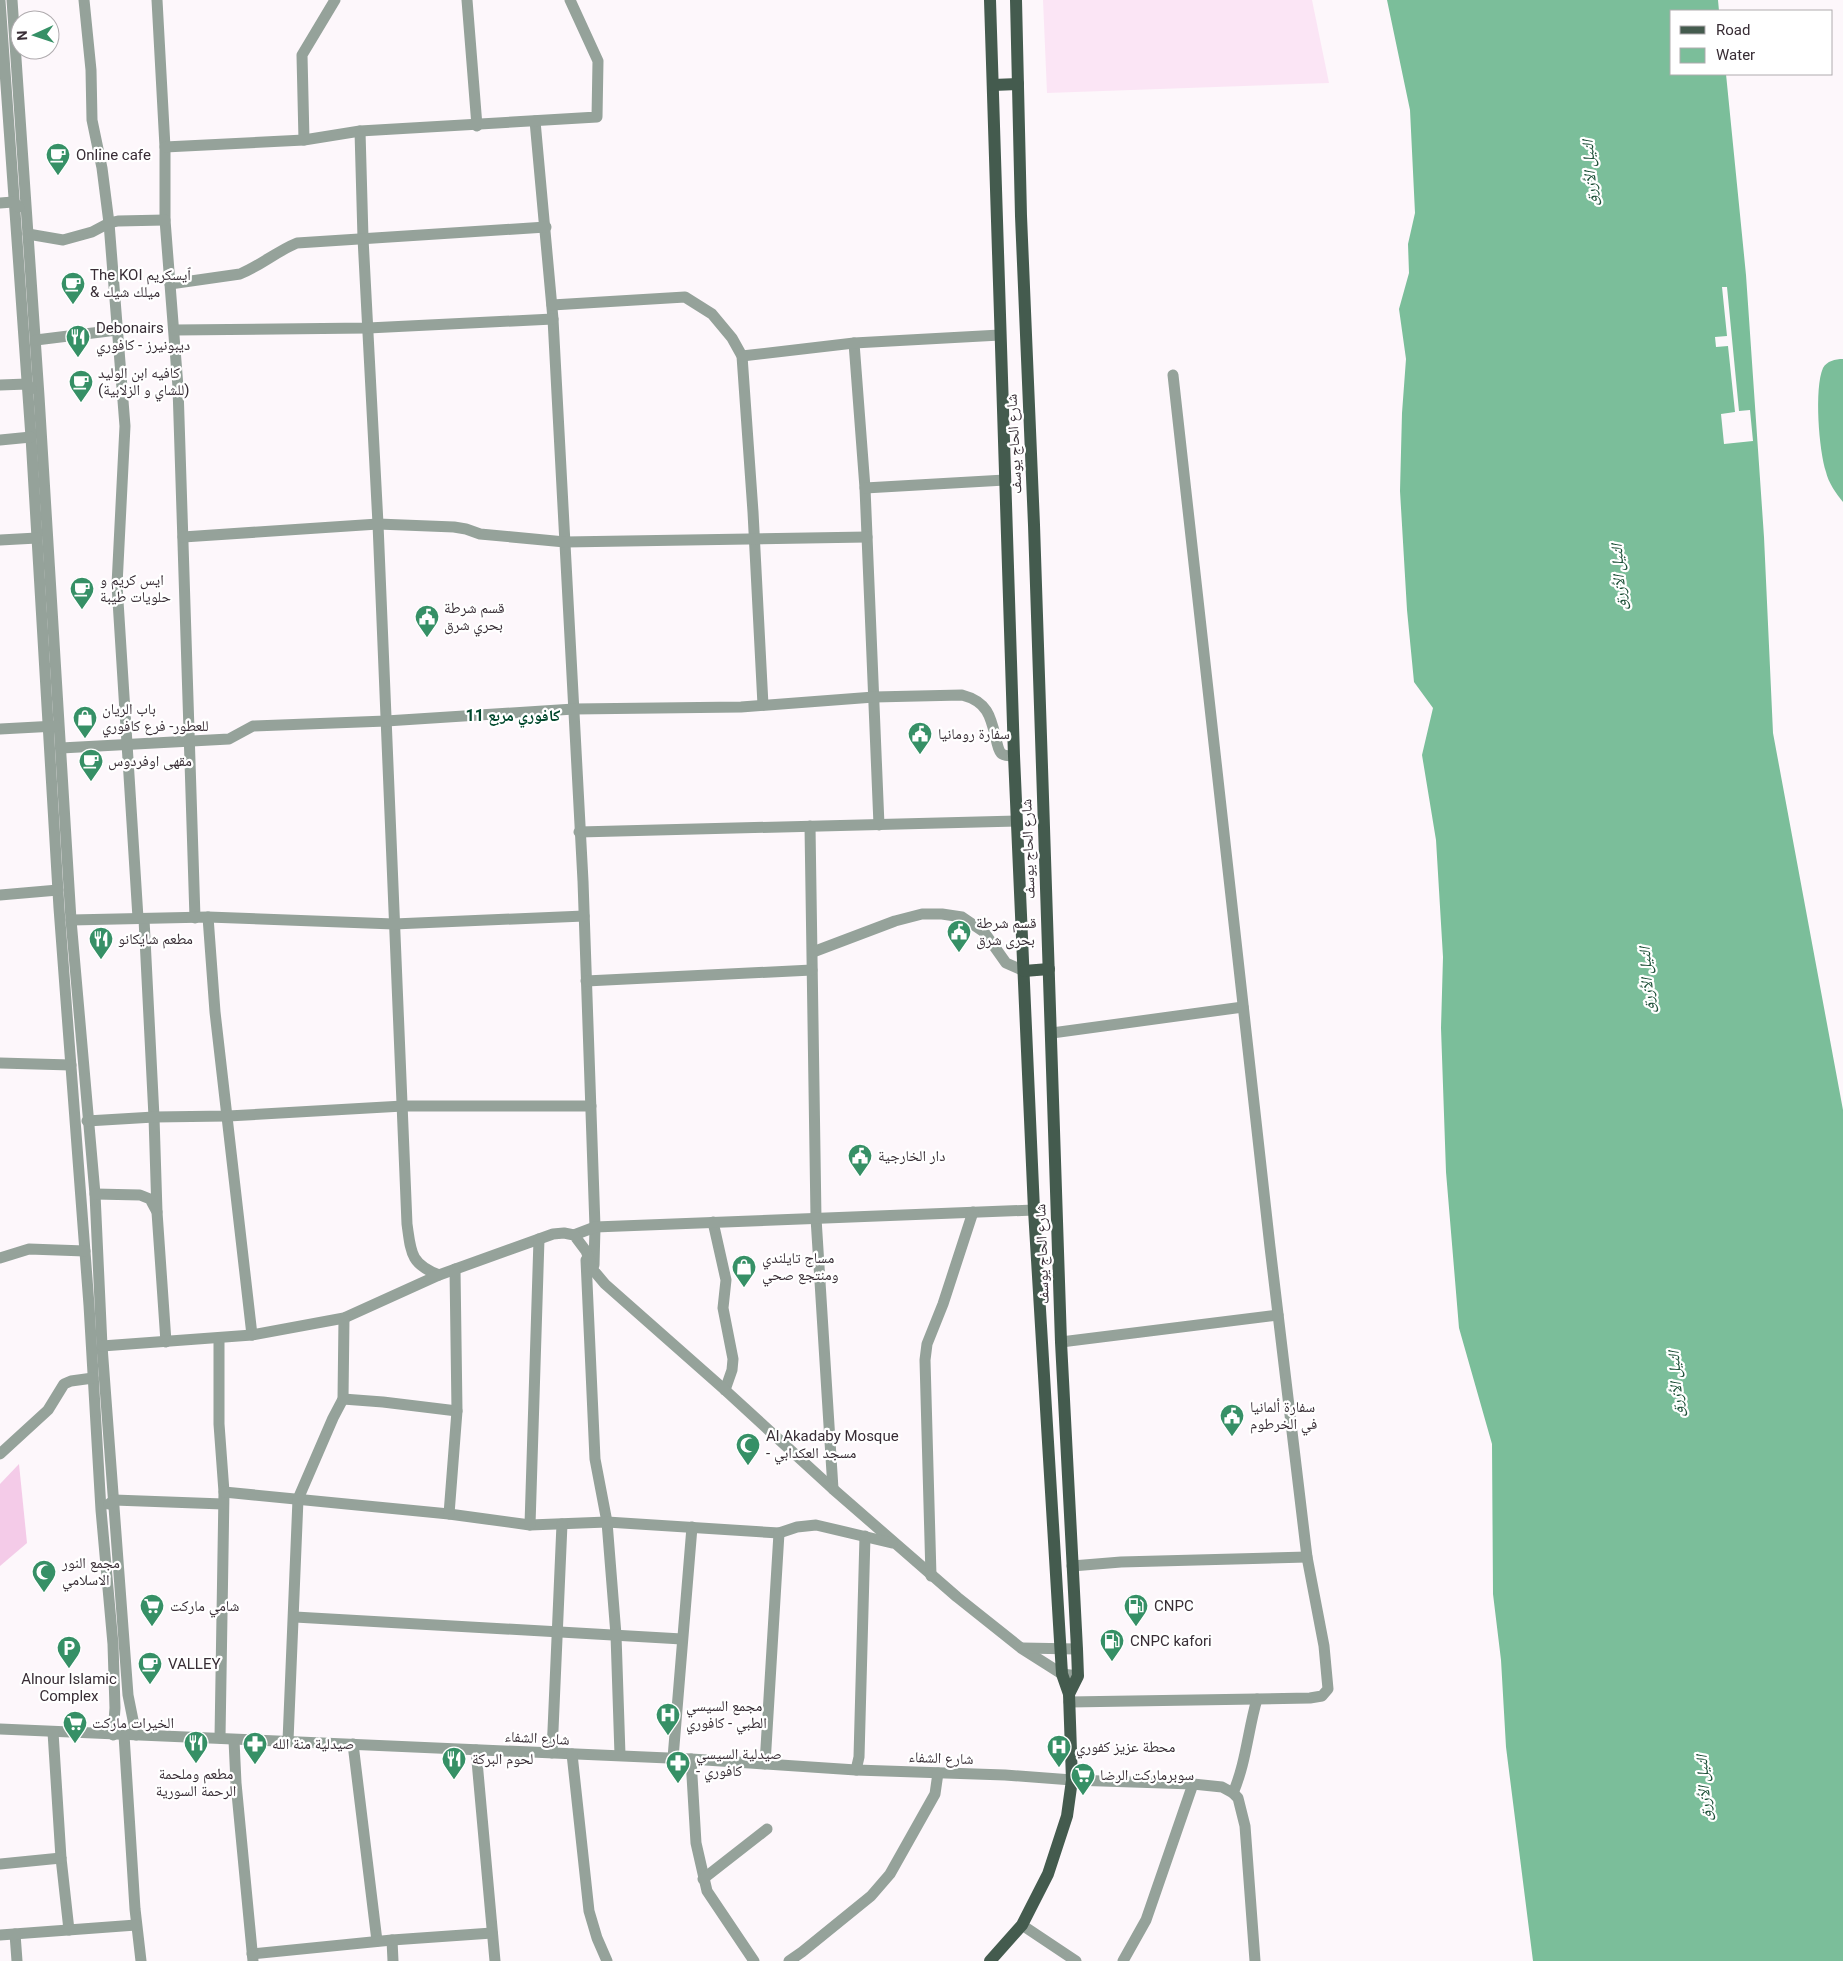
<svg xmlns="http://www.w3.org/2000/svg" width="1843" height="1961" viewBox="0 0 1843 1961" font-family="Roboto,'Noto Naskh Arabic',sans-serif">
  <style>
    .built { fill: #fbe5f5 }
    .green { fill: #f4cbe8 }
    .water { fill: #7bbe9a }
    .pier { fill: #fdf7fb }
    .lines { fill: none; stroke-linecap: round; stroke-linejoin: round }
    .minor { stroke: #95a29a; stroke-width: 11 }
    .major { stroke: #445b4e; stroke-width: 12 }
    .labels { text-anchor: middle; stroke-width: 4.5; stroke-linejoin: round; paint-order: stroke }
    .poi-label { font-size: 15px; fill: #382d35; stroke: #fff; text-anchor: start }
    .street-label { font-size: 15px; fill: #382d35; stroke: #fff }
    .water-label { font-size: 16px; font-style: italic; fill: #1a4e35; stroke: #fff }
    .neighbourhood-label { font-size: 16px; font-weight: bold; fill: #01482d; stroke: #fff }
  </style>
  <rect width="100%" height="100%" fill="#fdf7fb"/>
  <!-- built -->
  <polygon class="built" points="1043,0 1312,0 1329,83 1047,93"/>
  <!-- green -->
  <polygon class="green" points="19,1464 27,1543 0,1566 0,1484"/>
  <!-- water -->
  <g class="water">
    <polygon points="1387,0 1718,0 1719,11 1672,11 1672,74 1726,74 1746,275 1764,537 1773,733 1843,1110 1843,1961 1533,1961 1506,1747 1501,1660 1493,1594 1492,1444 1459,1328 1446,1172 1441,1028 1443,957 1436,840 1422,755 1433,708 1414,682 1407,610 1400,491 1402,413 1406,359 1399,309 1409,273 1408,244 1415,213 1410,110"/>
    <path d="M1843 359V502C1837 495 1828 482 1826 472 1819 451 1814 388 1823 368 1827 361 1835 359 1843 359Z"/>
  </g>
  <!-- pier -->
  <polygon class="pier" points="1722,287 1727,287 1739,411 1750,410 1753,441 1724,444 1721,414 1735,412 1728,346 1716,347 1715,337 1727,336"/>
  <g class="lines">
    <!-- minor -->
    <g class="minor">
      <polyline points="12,0 39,396 71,920 95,1194 102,1346 128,1695 136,1735"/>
      <polyline points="84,0 91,70 92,120 102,168 109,223 125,426 117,585 138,918"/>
      <polyline points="157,0 165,147 165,220 178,387 195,918"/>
      <polyline points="467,0 477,126"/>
      <polyline points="0,1 31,437 59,908 89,1305 101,1510 113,1644 115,1708 113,1735"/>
      <polyline points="535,121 553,319 583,881 595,1227 594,1265"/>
      <path d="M360 131 363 238 378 524 407 1224C411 1252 410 1264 439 1275"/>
      <polyline points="304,140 302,55 335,0"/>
      <polyline points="165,147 304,140 360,131 597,117 598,61 570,0"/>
      <polyline points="0,203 13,202 19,207"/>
      <polyline points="28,234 63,240 92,232 109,223 118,221 165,220"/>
      <path d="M170 284 240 274C260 266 277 251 297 243L546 227"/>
      <polyline points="552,305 685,297 712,314 732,338 742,356 753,512 763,705"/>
      <polyline points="175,330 368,328 553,319"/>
      <polyline points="36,340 117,330"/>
      <polyline points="854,343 865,488 879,825"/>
      <polyline points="742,356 854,343 1000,335"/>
      <polyline points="0,385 27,384 31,389"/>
      <polyline points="0,440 31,437"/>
      <polyline points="865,488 1005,480"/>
      <polyline points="183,537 378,524 454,527 466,529 480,534 565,542 867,537"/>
      <polyline points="0,540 37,538"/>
      <polyline points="0,729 56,726"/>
      <path d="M61 748 229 739 253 726 386 721 574 709 741 707 874 697 962 695C989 702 991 718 997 743 998 747 999 752 1002 754 1005 756 1011 756 1014 756"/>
      <polyline points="810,826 816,1218 833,1489"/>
      <polyline points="579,832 1017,821"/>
      <polyline points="0,895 58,890"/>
      <polyline points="208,917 215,1012 252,1335"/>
      <polyline points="144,919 154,1117 157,1212"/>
      <polyline points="71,920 208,917 394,924 584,916"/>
      <polyline points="813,952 895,921 922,914 942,914 962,917 984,932 1006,963 1024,971"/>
      <polyline points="586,981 812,970"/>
      <polyline points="1052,1033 1243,1007"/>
      <polyline points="0,1063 71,1065"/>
      <polyline points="87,1121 154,1117 228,1116 403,1106 591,1106"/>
      <polyline points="95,1194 140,1195 150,1199 157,1212 166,1342"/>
      <polyline points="713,1222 726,1280 723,1308 733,1359 732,1370 725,1390"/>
      <polyline points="574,1235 595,1227 1034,1210"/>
      <polyline points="0,1258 29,1249 85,1251"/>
      <polyline points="586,1260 595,1459 607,1522 616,1635 620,1755"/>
      <polyline points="219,1338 219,1424 224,1492 220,1738"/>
      <polyline points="1061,1342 1278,1315"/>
      <polyline points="102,1346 252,1335 344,1318 439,1275 553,1234 564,1233 574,1235 586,1251 594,1271 605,1284 725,1390 833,1489 957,1597 1021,1648 1062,1674 1078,1676"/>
      <polyline points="343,1399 383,1402 457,1411"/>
      <polyline points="0,1454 48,1410 64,1384 71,1381 93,1378"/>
      <polyline points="224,1492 449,1514 530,1525 607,1522 779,1533 797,1527 816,1525 892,1543"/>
      <polyline points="109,1504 114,1500 223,1504"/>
      <polyline points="449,1514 457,1411 455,1269"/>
      <polyline points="530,1525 539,1239"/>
      <polyline points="1072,1566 1121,1562 1307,1557"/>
      <polyline points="931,1576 925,1360 927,1344 943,1304 973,1212"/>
      <polyline points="295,1617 682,1639"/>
      <polyline points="1022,1648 1077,1649"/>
      <polyline points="1069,1702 1310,1698 1322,1696 1328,1689 1324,1646 1307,1557 1270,1247 1173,375"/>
      <polyline points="0,1729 691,1759 856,1770 1005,1775 1072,1780 1193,1784 1222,1787 1233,1793 1238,1798 1245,1826 1255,1961"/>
      <polyline points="53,1732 61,1858 69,1930"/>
      <polyline points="124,1735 135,1909 141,1961"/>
      <polyline points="234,1740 236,1783 253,1961"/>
      <polyline points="288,1741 298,1499 333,1418 343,1399 344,1318"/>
      <polyline points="353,1744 377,1941"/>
      <polyline points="476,1750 495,1961"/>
      <polyline points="552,1753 562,1524"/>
      <polyline points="572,1754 589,1911 597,1938 607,1961"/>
      <polyline points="673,1758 692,1527"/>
      <polyline points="691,1759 696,1843 707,1891 754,1961"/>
      <polyline points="765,1764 779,1533"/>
      <polyline points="856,1770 859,1757 865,1536"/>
      <path d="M1233 1793C1246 1763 1248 1730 1257 1699"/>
      <polyline points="0,1864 61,1858"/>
      <polyline points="703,1879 767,1829"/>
      <polyline points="1022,1925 1076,1961"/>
      <polyline points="15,1934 17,1961"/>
      <polyline points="0,1935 136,1925"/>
      <polyline points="392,1940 393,1961"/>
      <polyline points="252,1954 392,1940 492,1933"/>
      <polyline points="789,1961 802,1952 871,1896 890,1874 935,1794 938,1773"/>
      <polyline points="1123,1961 1146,1920 1193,1784"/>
    </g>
    <!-- major -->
    <g class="major">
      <polyline points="990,0 1014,756 1034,1210 1062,1674 1069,1694 1072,1780 1067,1816 1048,1874 1022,1925 990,1961"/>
      <polyline points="1016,0 1021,216 1034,525 1061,1342 1077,1649 1078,1676 1069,1694"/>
      <polyline points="993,85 1018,84"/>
      <polyline points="1024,971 1049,969"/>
    </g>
  </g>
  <!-- icons -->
  <defs>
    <symbol id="cafe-pin" viewBox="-11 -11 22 30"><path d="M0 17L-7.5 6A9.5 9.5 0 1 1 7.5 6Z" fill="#369066" stroke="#fff"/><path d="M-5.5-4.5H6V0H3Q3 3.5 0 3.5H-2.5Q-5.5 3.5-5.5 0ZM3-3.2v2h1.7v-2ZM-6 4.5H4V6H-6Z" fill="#fff"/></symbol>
    <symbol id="restaurant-pin" viewBox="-11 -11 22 30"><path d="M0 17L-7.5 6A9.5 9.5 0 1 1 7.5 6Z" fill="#369066" stroke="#fff"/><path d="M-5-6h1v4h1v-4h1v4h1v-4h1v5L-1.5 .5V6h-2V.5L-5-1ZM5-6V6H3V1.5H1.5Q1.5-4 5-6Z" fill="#fff"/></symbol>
    <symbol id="civic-pin" viewBox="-11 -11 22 30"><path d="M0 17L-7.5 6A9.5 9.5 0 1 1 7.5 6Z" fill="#369066" stroke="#fff"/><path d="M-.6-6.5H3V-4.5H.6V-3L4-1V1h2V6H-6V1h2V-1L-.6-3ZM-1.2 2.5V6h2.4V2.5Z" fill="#fff"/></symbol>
    <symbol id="shop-pin" viewBox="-11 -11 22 30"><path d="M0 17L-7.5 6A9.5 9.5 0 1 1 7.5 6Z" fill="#369066" stroke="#fff"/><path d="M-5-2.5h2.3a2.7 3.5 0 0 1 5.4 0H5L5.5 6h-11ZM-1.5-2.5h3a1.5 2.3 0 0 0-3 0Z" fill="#fff"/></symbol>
    <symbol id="mosque-pin" viewBox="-11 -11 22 30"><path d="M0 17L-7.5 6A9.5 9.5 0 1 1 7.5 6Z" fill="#369066" stroke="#fff"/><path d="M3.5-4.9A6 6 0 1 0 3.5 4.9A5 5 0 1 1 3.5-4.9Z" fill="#fff"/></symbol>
    <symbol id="supermarket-pin" viewBox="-11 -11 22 30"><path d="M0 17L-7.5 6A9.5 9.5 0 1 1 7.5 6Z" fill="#369066" stroke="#fff"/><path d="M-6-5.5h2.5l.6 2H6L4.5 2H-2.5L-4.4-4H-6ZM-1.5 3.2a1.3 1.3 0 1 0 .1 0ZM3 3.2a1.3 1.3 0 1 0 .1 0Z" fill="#fff"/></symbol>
    <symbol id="fuel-pin" viewBox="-11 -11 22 30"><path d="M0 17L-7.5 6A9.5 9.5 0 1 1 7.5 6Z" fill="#369066" stroke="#fff"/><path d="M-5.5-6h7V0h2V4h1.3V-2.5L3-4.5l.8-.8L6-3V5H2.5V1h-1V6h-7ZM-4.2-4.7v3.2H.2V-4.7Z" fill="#fff"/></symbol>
    <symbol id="parking-pin" viewBox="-11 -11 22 30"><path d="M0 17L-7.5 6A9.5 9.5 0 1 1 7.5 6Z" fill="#369066" stroke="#fff"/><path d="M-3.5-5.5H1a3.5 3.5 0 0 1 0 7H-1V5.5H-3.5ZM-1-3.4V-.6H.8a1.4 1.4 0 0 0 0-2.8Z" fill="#fff"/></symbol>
    <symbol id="hospital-pin" viewBox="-11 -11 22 30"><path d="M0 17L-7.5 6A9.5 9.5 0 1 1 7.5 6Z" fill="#369066" stroke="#fff"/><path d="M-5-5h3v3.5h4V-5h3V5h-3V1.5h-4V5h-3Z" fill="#fff"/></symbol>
    <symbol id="pharmacy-pin" viewBox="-11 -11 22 30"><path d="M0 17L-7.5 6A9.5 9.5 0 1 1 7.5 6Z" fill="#369066" stroke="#fff"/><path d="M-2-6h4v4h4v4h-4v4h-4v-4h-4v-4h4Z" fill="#fff"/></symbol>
  </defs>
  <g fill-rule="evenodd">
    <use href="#cafe-pin" x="44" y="141" width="28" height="38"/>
    <use href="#cafe-pin" x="59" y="270" width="28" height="38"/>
    <use href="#restaurant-pin" x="64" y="323" width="28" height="38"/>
    <use href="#cafe-pin" x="67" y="368" width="28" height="38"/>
    <use href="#cafe-pin" x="68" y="575" width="28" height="38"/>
    <use href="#civic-pin" x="413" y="603" width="28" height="38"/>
    <use href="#shop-pin" x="71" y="704" width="28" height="38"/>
    <use href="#civic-pin" x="906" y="720" width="28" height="38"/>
    <use href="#cafe-pin" x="77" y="747" width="28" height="38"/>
    <use href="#civic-pin" x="945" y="918" width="28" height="38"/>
    <use href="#restaurant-pin" x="87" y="925" width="28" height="38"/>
    <use href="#civic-pin" x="846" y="1142" width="28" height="38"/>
    <use href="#shop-pin" x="730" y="1253" width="28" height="38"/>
    <use href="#civic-pin" x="1218" y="1402" width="28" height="38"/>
    <use href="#mosque-pin" x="734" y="1431" width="28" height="38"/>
    <use href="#mosque-pin" x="30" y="1558" width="28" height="38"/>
    <use href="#supermarket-pin" x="138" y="1592" width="28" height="38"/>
    <use href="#fuel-pin" x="1122" y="1592" width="28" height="38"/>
    <use href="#fuel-pin" x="1098" y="1627" width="28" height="38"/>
    <use href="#parking-pin" x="55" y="1634" width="28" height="38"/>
    <use href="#cafe-pin" x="136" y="1650" width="28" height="38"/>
    <use href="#hospital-pin" x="654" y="1701" width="28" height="38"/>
    <use href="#supermarket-pin" x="61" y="1709" width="28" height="38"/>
    <use href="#restaurant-pin" x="182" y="1729" width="28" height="38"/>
    <use href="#pharmacy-pin" x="241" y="1730" width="28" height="38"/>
    <use href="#hospital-pin" x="1045" y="1733" width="28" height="38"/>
    <use href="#restaurant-pin" x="440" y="1745" width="28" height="38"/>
    <use href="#pharmacy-pin" x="664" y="1749" width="28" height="38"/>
    <use href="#supermarket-pin" x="1069" y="1761" width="28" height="38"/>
  </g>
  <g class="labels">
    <!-- poi labels -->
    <g class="poi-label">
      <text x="76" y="160">Online cafe</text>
      <text x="90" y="280">The KOI ٱيسكريم<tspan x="90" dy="17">&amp; ميلك شيك</tspan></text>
      <text x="96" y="333">Debonairs<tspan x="96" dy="17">ديبونيرز - كافوري</tspan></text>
      <text x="98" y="378">كافيه ابن الوليد<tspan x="98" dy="17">(للشاي و الزلابية)</tspan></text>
      <text x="100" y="585">ايس كريم و<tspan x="100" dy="17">حلويات طيبة</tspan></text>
      <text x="444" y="613">قسم شرطة<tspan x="444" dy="17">بحري شرق</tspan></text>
      <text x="102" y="714">باب الريان<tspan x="102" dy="17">للعطور- فرع كافوري</tspan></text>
      <text x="938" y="739">سفارة رومانيا</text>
      <text x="108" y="766">مقهى اوفردوس</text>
      <text x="976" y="928">قسم شرطة<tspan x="976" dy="17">بحرى شرق</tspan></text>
      <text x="118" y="944">مطعم شايكانو</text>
      <text x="878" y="1161">دار الخارجية</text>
      <text x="762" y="1263">مساج تايلندي<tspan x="762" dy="17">ومنتجع صحي</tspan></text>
      <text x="1250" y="1412">سفارة ألمانيا<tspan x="1250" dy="17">في الخرطوم</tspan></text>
      <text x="766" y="1441">Al Akadaby Mosque<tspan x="766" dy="17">- مسجد العكدابي</tspan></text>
      <text x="62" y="1568">مجمع النور<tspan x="62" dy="17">الاسلامي</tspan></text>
      <text x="170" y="1611">شامي ماركت</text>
      <text x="1154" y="1611">CNPC</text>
      <text x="1130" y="1646">CNPC kafori</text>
      <text x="168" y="1669">VALLEY</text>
      <text x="69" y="1684" text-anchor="middle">Alnour Islamic<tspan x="69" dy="17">Complex</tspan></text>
      <text x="686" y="1711">مجمع السيسي<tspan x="686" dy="17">الطبي - كافوري</tspan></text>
      <text x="92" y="1728">الخيرات ماركت</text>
      <text x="272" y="1749">صيدلية منة الله</text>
      <text x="1076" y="1752">محطة عزيز كفوري</text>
      <text x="696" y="1759">صيدلية السيسي<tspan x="696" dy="17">- كافوري</tspan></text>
      <text x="472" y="1764">لحوم البركة</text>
      <text x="196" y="1779" text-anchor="middle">مطعم وملحمة<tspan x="196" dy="17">الرحمة السورية</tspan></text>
      <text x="1100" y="1780">سوبرماركت الرضا</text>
    </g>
    <!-- street labels -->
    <g class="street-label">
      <text transform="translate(1014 444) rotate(-93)" y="5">شارع الحاج يوسف</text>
      <text transform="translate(1028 849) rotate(-92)" y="5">شارع الحاج يوسف</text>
      <text transform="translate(1042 1254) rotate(-92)" y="5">شارع الحاج يوسف</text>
      <text transform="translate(537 1738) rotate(3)" y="5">شارع الشفاء</text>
      <text transform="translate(941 1758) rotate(2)" y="5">شارع الشفاء</text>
    </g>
    <!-- water labels -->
    <g class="water-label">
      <text transform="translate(1589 173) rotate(-94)" y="6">النيل الأزرق</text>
      <text transform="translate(1618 577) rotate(-94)" y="6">النيل الأزرق</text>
      <text transform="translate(1646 980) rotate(-94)" y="6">النيل الأزرق</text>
      <text transform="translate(1675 1384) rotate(-94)" y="6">النيل الأزرق</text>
      <text transform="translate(1703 1788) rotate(-94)" y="6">النيل الأزرق</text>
    </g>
    <!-- neighbourhood labels -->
    <g class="neighbourhood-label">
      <text x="513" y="721">كافوري مربع 11</text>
    </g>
  </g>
  <!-- legend -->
  <rect x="1670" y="10" width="162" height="65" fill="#ffffff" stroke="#afabae"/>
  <rect x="1680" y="26" width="25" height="8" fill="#445b4e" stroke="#afabae"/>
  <text x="1716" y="35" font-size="15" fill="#382d35">Road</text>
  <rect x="1680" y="48" width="25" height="15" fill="#7bbe9a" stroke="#afabae"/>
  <text x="1716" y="60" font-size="15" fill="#382d35">Water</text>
  <!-- north arrow -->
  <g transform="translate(35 35) rotate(267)"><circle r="24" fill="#ffffff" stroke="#afabae"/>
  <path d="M0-4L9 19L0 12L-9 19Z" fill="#369066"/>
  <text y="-8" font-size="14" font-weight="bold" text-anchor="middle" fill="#382d35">N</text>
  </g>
</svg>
